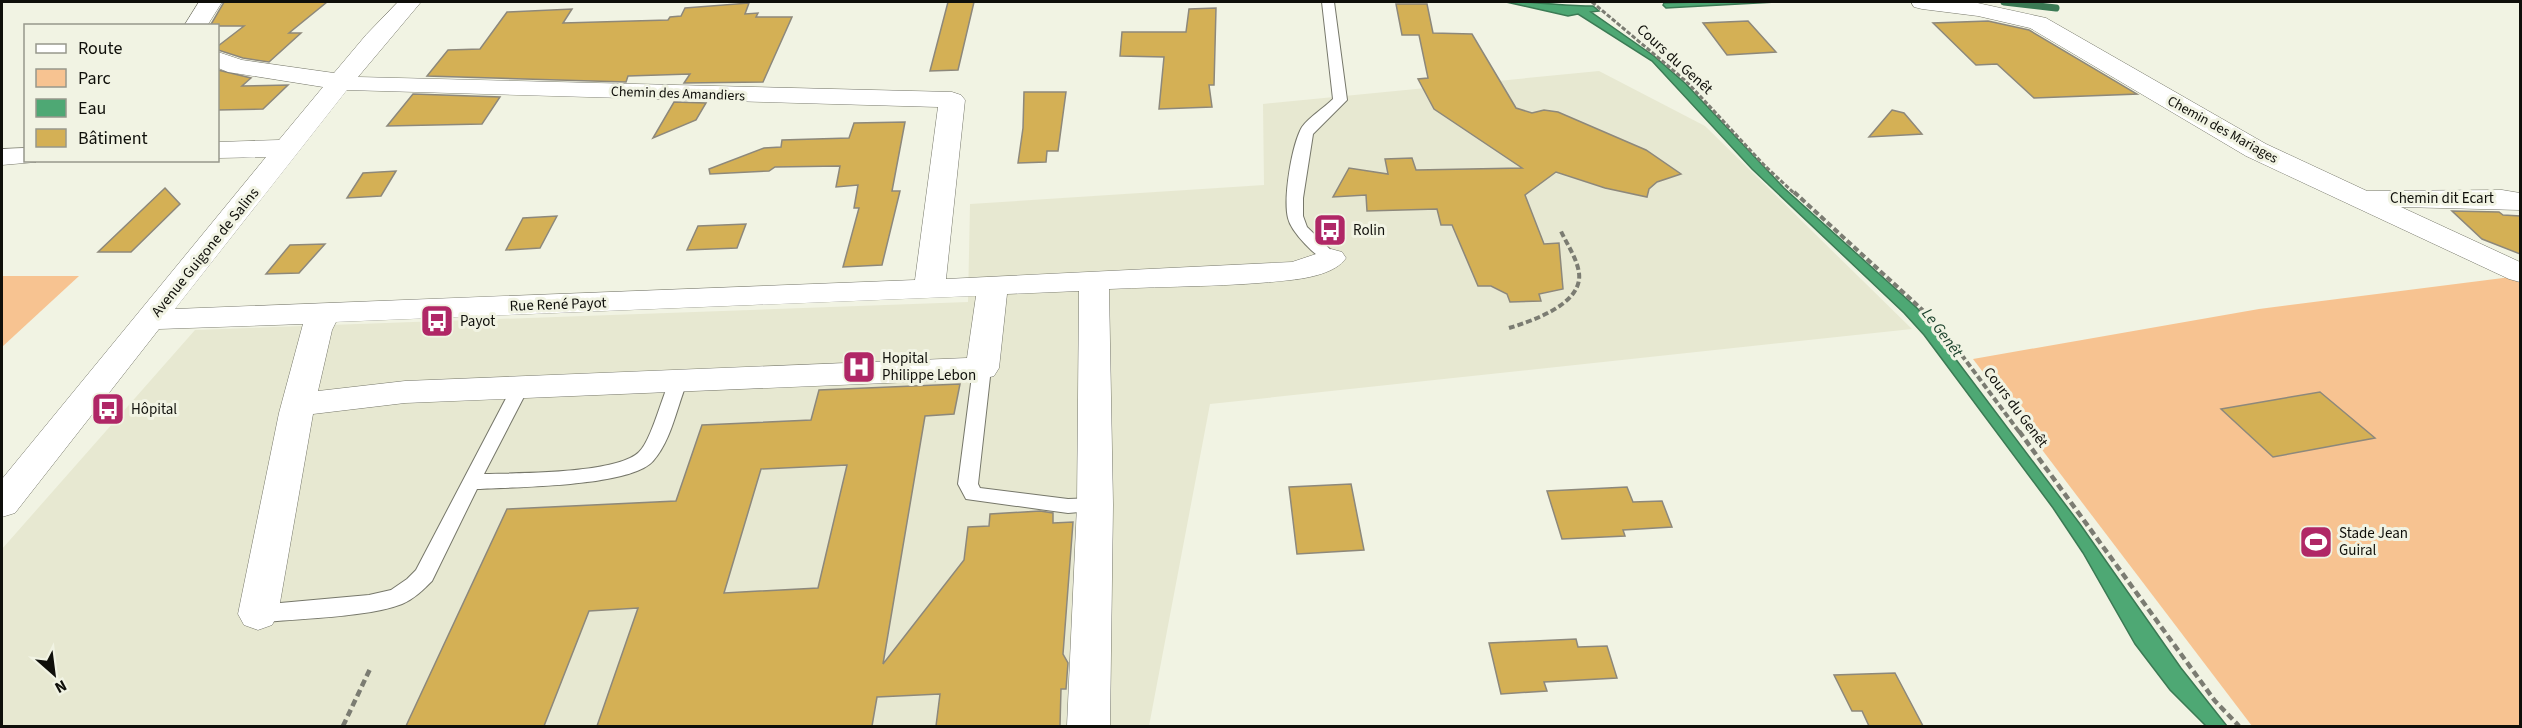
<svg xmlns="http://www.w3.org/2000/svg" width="2522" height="728" viewBox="0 0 2522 728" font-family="'Source Sans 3',sans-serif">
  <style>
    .built { fill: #e7e8d1 }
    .green { fill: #f7c391 }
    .water { fill: #4ea874; stroke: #3b7a54; stroke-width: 1.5 }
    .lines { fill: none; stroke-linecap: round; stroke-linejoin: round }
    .stream { stroke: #3b7a54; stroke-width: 7 }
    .building { fill: #d4b055; stroke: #8d887b; stroke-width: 1.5; fill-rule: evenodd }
    .lane-casing { stroke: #76776a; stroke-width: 2 }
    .street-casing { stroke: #76776a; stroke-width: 1 }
    .path-far2 { stroke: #7b7c72; stroke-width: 3; stroke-dasharray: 4.5 2; stroke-linecap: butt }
    .path-far1 { stroke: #7b7c72; stroke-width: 4; stroke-dasharray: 6 3; stroke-linecap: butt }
    .path { stroke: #7b7c72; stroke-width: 4.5; stroke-dasharray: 7 4; stroke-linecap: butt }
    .lane { fill: #fff; fill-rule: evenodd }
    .street { fill: #fff; fill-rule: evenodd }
    .labels { text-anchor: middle; stroke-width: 6; stroke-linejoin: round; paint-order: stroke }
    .far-street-label { font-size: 14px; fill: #0f0f0a; stroke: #f1f3e3 }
    .street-label { font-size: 15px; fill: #0f0f0a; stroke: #f1f3e3 }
    .poi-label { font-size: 15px; fill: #0f0f0a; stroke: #f1f3e3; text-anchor: start }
    .water-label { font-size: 16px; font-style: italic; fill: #1c422c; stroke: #f1f3e3 }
  </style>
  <rect width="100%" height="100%" fill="#f1f3e3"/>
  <!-- built -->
  <polygon class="built" points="1599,71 1705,126 1912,329 1210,404 1149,726 2,726 2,549 195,330 968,302 970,204 1264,185 1263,104"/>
  <!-- green -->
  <g class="green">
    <polygon points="2,276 79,276 2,347"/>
    <polygon points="2511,277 2520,282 2520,726 2252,726 1973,359 2259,309"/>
  </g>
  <!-- water -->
  <g class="water">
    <path d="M1506 2C1535 1 1563 6 1593 6L1599 11 1591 12 1654 56 1686 84 1784 188 1918 309 2080 524 2181 668 2227 726H2206L2170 690 2135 644 2083 553 2053 508 1924 335 1904 313 1752 169 1652 61 1578 14 1568 16Z"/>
    <polygon points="1698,2 1776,2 1666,8 1663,5 1664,3"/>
  </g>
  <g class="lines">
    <!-- stream -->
    <polyline class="stream" points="2004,2 2056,8"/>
  </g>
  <!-- building -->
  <g class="building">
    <polygon points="224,2 327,2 289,33 301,33 269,62 243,58 218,50 218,46 244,26 210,26"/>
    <polygon points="948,2 974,2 958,70 930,71"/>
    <polygon points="749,3 745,14 758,13 756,17 792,17 763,82 684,83 690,74 628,76 626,82 427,76 448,50 480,49 507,12 572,9 563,23 668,20 670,17 681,16 685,8"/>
    <polygon points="1396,4 1427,4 1433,33 1472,34 1516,108 1532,113 1544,110 1558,112 1646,150 1681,174 1657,182 1649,189 1647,197 1605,188 1556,172 1525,195 1544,244 1559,243 1563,289 1539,294 1541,301 1510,302 1507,294 1491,286 1478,286 1452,225 1441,225 1437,209 1367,211 1366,195 1333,197 1349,168 1388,174 1385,159 1412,158 1416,170 1522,168 1434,109 1418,79 1428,78 1419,35 1402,35"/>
    <polygon points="1216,8 1214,85 1209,85 1212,107 1159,109 1164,57 1120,56 1122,32 1186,32 1189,9"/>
    <polygon points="1748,21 1776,52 1727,55 1703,23"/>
    <polygon points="1988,21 2029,30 2137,94 2034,98 1997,64 1976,65 1933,23"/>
    <polygon points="218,70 251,78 242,86 288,85 263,109 218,110"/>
    <polygon points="1024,92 1066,92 1058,151 1047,151 1046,162 1018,163 1023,128"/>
    <polygon points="413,94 500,97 482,124 387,126"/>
    <polygon points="674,102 706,103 696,120 653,138"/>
    <polygon points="1892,110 1904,113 1922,134 1869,137"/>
    <polygon points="905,122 892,191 900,191 882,265 843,267 859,208 854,208 858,185 836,187 840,166 775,167 769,171 710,174 709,169 764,148 781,147 782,140 849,138 854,123"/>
    <polygon points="396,171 381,196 347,198 363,173"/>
    <polygon points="165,188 180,204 131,252 98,252"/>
    <polygon points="2452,211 2499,212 2503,215 2520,216 2520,254 2482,239"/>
    <polygon points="557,216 540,248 506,250 523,218"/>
    <polygon points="746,224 737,248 687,250 698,226"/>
    <polygon points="325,244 299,273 266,274 290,245"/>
    <path d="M960 384 954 414 925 416 883 664 964 560 968 527 989 526 990 514 1040 511 1053 513V523L1073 522 1063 654 1068 663 1066 689H1061L1060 726H936L940 694 877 697 872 726H597L638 608 589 611 544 726H406L507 509 676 501 702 425 811 420 819 390ZM847 465 818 588 724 593 761 469Z"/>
    <polygon points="2320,392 2375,438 2273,457 2221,409"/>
    <polygon points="1351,484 1364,550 1297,554 1289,487"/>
    <polygon points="1627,487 1633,502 1662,501 1672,527 1623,530 1625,536 1562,539 1547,491"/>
    <polygon points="1576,639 1578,647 1607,646 1617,678 1544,682 1547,691 1501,694 1489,643"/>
    <polygon points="1895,673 1923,726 1869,726 1862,711 1852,711 1834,675"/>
  </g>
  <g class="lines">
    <defs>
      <g id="lane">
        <path d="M1322 2H1334L1347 100 1313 134 1303 198V216L1307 227 1339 258 1331 263C1317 259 1291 232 1288 218 1283 198 1292 144 1302 127 1310 116 1323 109 1333 99Z"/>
        <polygon points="982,362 988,364 991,368 978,484 980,488 1068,499 1095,498 1102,500 1105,505 1102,510 1068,513 966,499 958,484 973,368 976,364"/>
        <path d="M679 374 685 376 688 380C677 405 672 440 653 461 630 487 513 487 477 489L432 581C423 590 414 599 402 604 366 618 298 618 258 623L250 620 247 614 250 608 258 605 369 595 391 590 407 579 416 570 514 383H526L529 387 484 474C516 473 617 474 639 452 651 441 662 397 670 380L673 376Z"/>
      </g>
      <g id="street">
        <polygon points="199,2 222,2 207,26 184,26"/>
        <path d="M398 2H421L358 77 952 92 961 95 965 100 946 279 1292 262 1331 249 1342 252 1346 258C1336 273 1309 278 1291 280 1231 287 1170 286 1109 289L1113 505 1110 726H1067L1077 505 1079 291 1007 294 999 368 994 376 982 379 405 403 313 414 278 614 272 625 258 630 244 625 238 614 279 413 303 324 159 329 15 513 2 517V479L266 157 218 158V142L279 140 323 87 228 72 218 68V52L242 60 334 73 366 35ZM347 90 938 107 915 280 175 309ZM976 296 967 358 405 381 318 391 332 330 336 322Z"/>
        <polygon points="1911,2 1973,2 2046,18 2266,144 2367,191 2502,190 2520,193 2520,210 2401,207 2520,262 2520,282 2509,279 2246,156 2030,28 1978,16 1922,9 1914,7"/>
        <polygon points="26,148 26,160 36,162 2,165 2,149"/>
      </g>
    </defs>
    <!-- lane casing -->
    <use href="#lane" class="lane-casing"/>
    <!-- street casing -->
    <use href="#street" class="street-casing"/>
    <!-- path-far2 -->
    <polyline class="path-far2" points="1592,2 1686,81 1765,166 1795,194"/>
    <!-- path-far1 -->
    <g class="path-far1">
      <polyline points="1794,192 1940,326 2020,433"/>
      <path d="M1509 328C1532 321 1583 304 1579 273 1577 258 1566 243 1560 229"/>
    </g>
    <!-- path -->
    <g class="path">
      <polyline points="2019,431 2215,701 2239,726"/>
      <polyline points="343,726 370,669"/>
    </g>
    <!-- lane -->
    <use href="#lane" class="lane"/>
    <!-- street -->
    <use href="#street" class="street"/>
  </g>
  <!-- icons -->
  <defs>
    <symbol id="bus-square" viewBox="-11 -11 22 22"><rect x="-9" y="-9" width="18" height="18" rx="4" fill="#b02766" stroke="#f1f3e3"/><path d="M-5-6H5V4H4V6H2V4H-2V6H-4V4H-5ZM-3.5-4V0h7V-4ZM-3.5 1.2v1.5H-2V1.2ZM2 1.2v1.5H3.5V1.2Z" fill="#fff"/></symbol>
    <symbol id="hospital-square" viewBox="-11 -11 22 22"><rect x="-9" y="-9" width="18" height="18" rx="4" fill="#b02766" stroke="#f1f3e3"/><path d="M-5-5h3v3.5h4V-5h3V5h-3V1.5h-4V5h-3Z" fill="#fff"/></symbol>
    <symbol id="stadium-square" viewBox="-11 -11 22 22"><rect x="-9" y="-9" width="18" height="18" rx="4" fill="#b02766" stroke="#f1f3e3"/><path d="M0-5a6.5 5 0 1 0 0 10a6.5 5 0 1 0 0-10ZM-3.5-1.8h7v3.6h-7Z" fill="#fff"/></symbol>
  </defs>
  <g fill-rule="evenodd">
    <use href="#bus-square" x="1311" y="211" width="38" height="38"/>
    <use href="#bus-square" x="418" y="302" width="38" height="38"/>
    <use href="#hospital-square" x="840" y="348" width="38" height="38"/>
    <use href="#bus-square" x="89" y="390" width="38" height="38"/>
    <use href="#stadium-square" x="2297" y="523" width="38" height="38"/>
  </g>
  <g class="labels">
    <!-- far-street labels -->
    <g class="far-street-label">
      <text transform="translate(678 93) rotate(2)" y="5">Chemin des Amandiers</text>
      <text transform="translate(2223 129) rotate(29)" y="5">Chemin des Mariages</text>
    </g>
    <!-- street labels -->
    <g class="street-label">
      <text transform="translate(1675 59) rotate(42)" y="5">Cours du Genêt</text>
      <text x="2442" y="203">Chemin dit Ecart</text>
      <text transform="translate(205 252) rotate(-51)" y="5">Avenue Guigone de Salins</text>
      <text transform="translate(558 304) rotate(-2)" y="5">Rue René Payot</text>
      <text transform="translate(2016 407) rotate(53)" y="5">Cours du Genêt</text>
    </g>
    <!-- poi labels -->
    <g class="poi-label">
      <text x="1353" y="235">Rolin</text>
      <text x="460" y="326">Payot</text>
      <text x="882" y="363">Hopital<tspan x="882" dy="17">Philippe Lebon</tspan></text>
      <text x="131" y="414">Hôpital</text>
      <text x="2339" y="538">Stade Jean<tspan x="2339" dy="17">Guiral</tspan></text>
    </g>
    <!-- water labels -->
    <g class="water-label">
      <text transform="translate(1943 332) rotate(53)" y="6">Le Genêt</text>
    </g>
  </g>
  <!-- border -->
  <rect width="2522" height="728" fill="none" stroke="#0f0f0a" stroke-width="6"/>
  <!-- legend -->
  <rect x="24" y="24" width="195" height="138" fill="#f1f3e3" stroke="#97988c" stroke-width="1.5"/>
  <rect x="36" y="44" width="30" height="9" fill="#ffffff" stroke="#97988c" stroke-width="1.5"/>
  <text x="78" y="54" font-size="18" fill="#0f0f0a">Route</text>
  <rect x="36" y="69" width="30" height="18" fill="#f7c391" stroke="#97988c" stroke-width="1.5"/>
  <text x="78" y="84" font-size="18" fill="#0f0f0a">Parc</text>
  <rect x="36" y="99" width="30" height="18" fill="#4ea874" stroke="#97988c" stroke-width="1.5"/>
  <text x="78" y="114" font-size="18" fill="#0f0f0a">Eau</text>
  <rect x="36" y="129" width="30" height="18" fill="#d4b055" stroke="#97988c" stroke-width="1.5"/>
  <text x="78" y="144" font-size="18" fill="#0f0f0a">Bâtiment</text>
  <!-- north arrow -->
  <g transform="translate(54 674) rotate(152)" stroke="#f1f3e3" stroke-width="4.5" paint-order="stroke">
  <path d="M0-4.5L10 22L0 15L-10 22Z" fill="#0f0f0a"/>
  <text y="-9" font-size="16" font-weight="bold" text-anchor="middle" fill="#0f0f0a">N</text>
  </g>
</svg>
